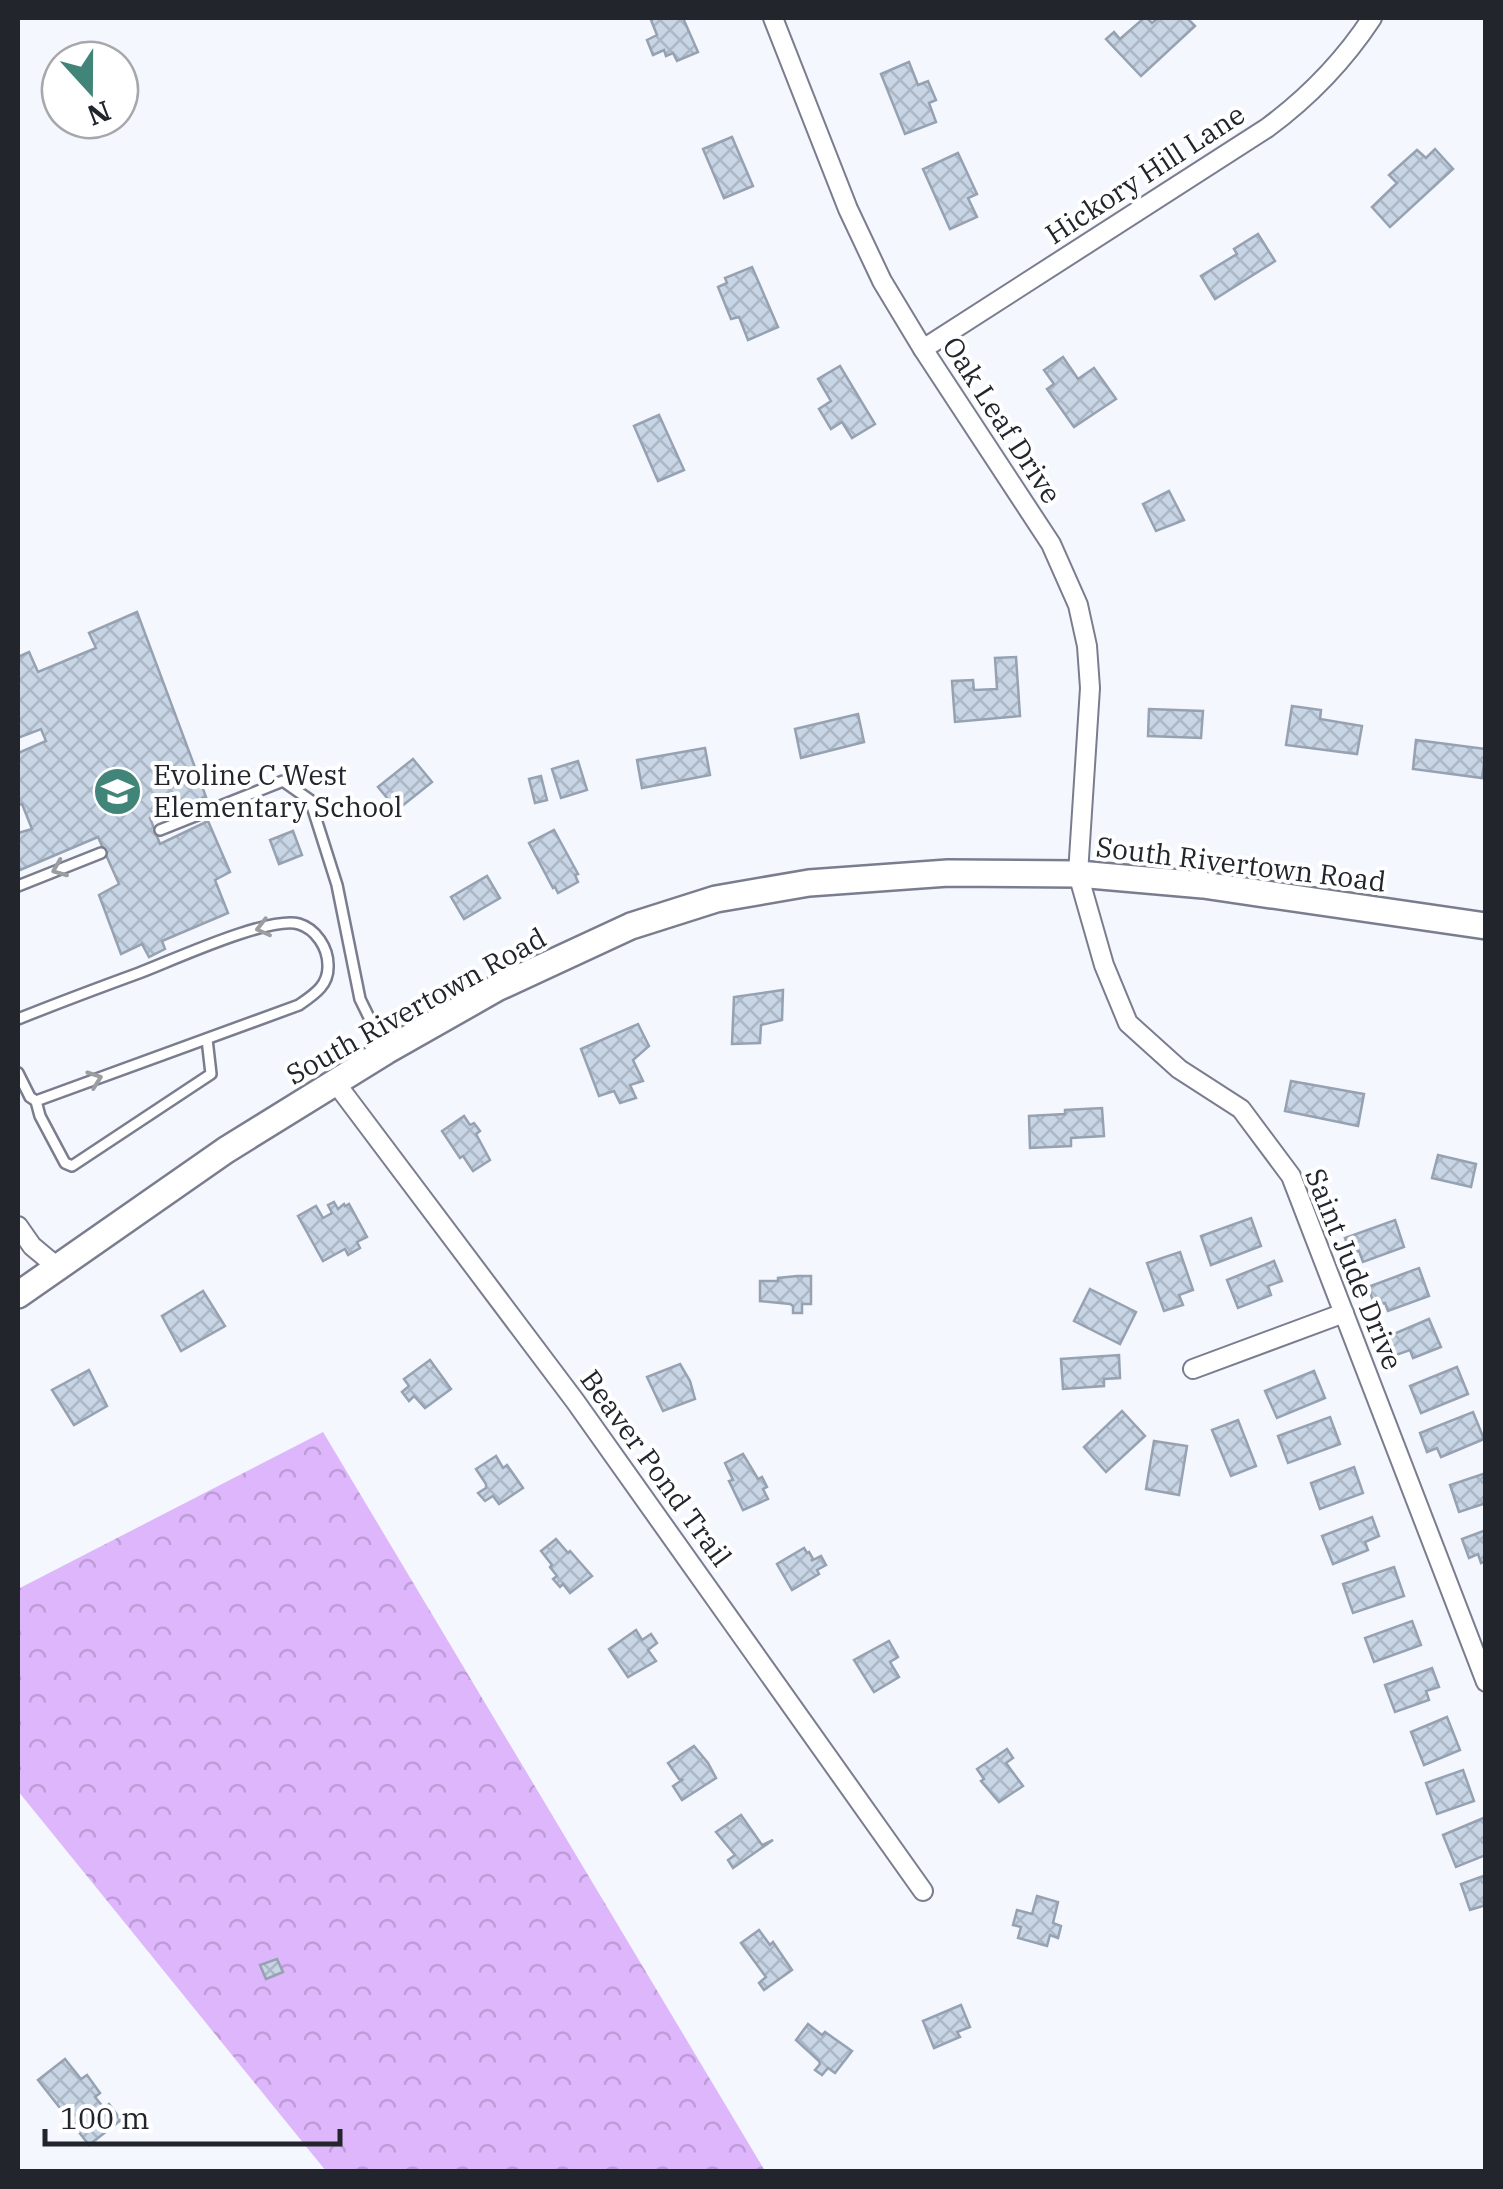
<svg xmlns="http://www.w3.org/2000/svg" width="1503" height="2189" viewBox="0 0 1503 2189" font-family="'IBM Plex Serif',serif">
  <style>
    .forest { fill: url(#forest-crowns) }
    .building { fill: url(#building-cross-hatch); stroke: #96a2b1; stroke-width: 2.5 }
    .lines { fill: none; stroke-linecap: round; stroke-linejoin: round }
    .service-casing { stroke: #797d8e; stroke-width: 14 }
    .minor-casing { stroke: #797d8e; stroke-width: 22 }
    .secondary-casing { stroke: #797d8e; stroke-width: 30 }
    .service { stroke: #fff; stroke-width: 9 }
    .minor { stroke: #fff; stroke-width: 18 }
    .secondary { stroke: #fff; stroke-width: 25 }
    .oneway { stroke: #9c9da0 }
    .labels { text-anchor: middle; stroke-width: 8; stroke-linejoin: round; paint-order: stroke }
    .street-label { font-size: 28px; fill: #23252c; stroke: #fff }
    .poi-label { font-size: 28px; fill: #23252c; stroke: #fff; text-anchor: start }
  </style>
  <defs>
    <pattern id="forest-crowns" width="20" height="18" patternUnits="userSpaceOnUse" patternTransform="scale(2.5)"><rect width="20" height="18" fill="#deb6fc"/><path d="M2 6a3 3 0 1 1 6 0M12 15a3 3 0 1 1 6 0" fill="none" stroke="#be9cd8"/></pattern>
    <pattern id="building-cross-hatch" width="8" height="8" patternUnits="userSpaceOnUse" patternTransform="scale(2.5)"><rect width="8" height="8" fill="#c8d5e5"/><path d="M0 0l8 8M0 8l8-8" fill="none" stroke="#acb7c5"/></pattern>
  </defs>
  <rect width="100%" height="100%" fill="#f4f7fe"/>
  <!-- forest -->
  <polygon class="forest" points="323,1432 765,2171 326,2171 18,1791 18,1589"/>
  <!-- building -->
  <g class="building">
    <polygon points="656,18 683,18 698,52 677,61 673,53 666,56 664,50 653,55 647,40 657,35 651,20"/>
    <polygon points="1144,18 1147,18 1152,23 1158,18 1187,18 1195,26 1141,76 1106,39 1114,32 1120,39"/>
    <polygon points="909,62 918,85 928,81 936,100 929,103 936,122 905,134 881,74"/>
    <polygon points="732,137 753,186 724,198 703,149"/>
    <polygon points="1435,149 1453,169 1390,227 1372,207 1397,183 1389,175 1417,150 1426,158"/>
    <polygon points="958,153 977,194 968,198 977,217 950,229 923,169"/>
    <polygon points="1258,234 1275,261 1215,299 1201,276 1237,254 1234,249"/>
    <polygon points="752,267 778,327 748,340 739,317 731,319 718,287 727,283 725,278"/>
    <polygon points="1063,357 1078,379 1094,368 1116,399 1074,427 1047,389 1054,384 1044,370"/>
    <polygon points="840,366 875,424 852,438 842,422 831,429 819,409 831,401 818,379"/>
    <polygon points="659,415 684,470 658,481 634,426"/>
    <polygon points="1169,491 1184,520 1156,531 1143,504"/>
    <polygon points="137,612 206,797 150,818 160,844 208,821 230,872 215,880 228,913 162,941 165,949 149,957 142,944 121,954 99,895 119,884 98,837 20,870 18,864 18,833 32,829 22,804 18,805 18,753 46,741 41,729 18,738 18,657 29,652 38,672 96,648 89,633"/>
    <polygon points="1016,657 1020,716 955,722 952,681 973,680 974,690 997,689 995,658"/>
    <polygon points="1292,706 1321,710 1320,719 1362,726 1357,754 1286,745"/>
    <polygon points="1149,709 1203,711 1201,738 1148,736"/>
    <polygon points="858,714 864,742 801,758 795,729"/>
    <polygon points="1416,740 1486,749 1482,778 1413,769"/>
    <polygon points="705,748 710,775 642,788 637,760"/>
    <polygon points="413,759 432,782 397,810 378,787"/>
    <polygon points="578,761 587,790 561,798 552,769"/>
    <polygon points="541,776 547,800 535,803 529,779"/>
    <polygon points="554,830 578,874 575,875 578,882 558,893 555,887 553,888 529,843"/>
    <polygon points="293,831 302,855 279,864 270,840"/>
    <polygon points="487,876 500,898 464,919 451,897"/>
    <polygon points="783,990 782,1020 761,1025 760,1043 732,1044 734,997"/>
    <polygon points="638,1024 649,1046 633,1060 643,1081 630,1085 636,1098 620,1103 614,1091 599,1096 581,1049"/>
    <polygon points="1291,1081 1364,1094 1358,1126 1285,1111"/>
    <polygon points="1102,1108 1104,1136 1071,1138 1071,1146 1030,1148 1029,1116 1065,1114 1065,1110"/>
    <polygon points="464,1116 470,1125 474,1123 480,1131 476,1134 490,1160 473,1171 463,1156 460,1158 442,1131"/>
    <polygon points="1438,1155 1476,1164 1471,1187 1432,1178"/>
    <polygon points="334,1202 338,1209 344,1204 345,1206 349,1204 367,1237 357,1242 360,1248 348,1255 345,1249 323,1261 298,1216 316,1206 323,1218 332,1213 328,1205"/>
    <polygon points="1251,1218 1261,1246 1211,1265 1201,1236"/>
    <polygon points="1395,1220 1404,1247 1363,1262 1359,1251 1350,1253 1345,1238"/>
    <polygon points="1180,1252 1193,1290 1179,1295 1183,1305 1164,1311 1147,1263"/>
    <polygon points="1274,1261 1282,1281 1268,1286 1271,1295 1238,1308 1227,1280"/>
    <polygon points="1419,1268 1429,1296 1388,1311 1385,1303 1375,1306 1368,1287"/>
    <polygon points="797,1276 811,1276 811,1304 802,1304 802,1313 793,1313 793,1306 790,1304 760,1301 760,1281 778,1281 778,1278"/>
    <polygon points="1090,1289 1136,1312 1120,1344 1074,1321"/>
    <polygon points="203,1291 225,1326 181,1351 162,1316"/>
    <polygon points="1429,1319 1441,1347 1413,1358 1410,1350 1396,1355 1389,1336"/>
    <polygon points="1119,1355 1120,1378 1104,1379 1104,1386 1063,1389 1061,1359"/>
    <polygon points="430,1360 451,1389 425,1408 414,1396 409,1401 402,1392 409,1386 404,1379"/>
    <polygon points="680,1364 690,1381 695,1399 663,1411 647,1377"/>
    <polygon points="1457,1367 1468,1394 1421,1413 1410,1386"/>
    <polygon points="89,1370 107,1406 74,1425 52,1390"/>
    <polygon points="1314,1371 1325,1398 1277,1418 1265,1391"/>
    <polygon points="1122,1411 1145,1436 1106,1472 1084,1447"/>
    <polygon points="1473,1412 1484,1439 1441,1457 1437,1448 1427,1452 1420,1433"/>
    <polygon points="1330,1417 1340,1444 1288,1463 1278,1436"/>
    <polygon points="1238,1420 1256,1466 1231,1476 1212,1430"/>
    <polygon points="1154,1441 1187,1446 1179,1495 1146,1489"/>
    <polygon points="743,1454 758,1479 762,1477 767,1487 763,1489 768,1499 743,1510 729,1481 733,1480 725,1463"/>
    <polygon points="496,1456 503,1468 507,1465 523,1488 499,1504 493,1496 485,1501 478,1493 486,1488 486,1484 476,1469"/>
    <polygon points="1354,1467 1363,1493 1320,1509 1311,1483"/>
    <polygon points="1486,1473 1486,1503 1459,1512 1450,1485"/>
    <polygon points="1372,1517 1379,1536 1365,1542 1368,1550 1333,1564 1322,1536"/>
    <polygon points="1486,1530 1486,1561 1481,1563 1478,1554 1469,1558 1462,1539"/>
    <polygon points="556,1539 568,1553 570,1551 592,1576 570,1593 563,1584 560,1587 553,1579 557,1576 550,1567 552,1565 541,1551"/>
    <polygon points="804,1548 807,1553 809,1552 813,1559 811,1561 821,1556 826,1565 817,1570 819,1574 792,1590 777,1564"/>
    <polygon points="1394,1567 1404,1596 1353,1613 1343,1584"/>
    <polygon points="1412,1621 1421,1645 1374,1662 1365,1638"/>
    <polygon points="636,1630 642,1640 651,1634 657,1643 648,1650 656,1661 628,1677 609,1649"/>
    <polygon points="889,1641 898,1657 890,1662 899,1677 874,1692 854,1660"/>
    <polygon points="1432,1668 1439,1687 1426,1691 1429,1700 1395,1712 1385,1685"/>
    <polygon points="1447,1717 1460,1750 1424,1765 1411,1732"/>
    <polygon points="694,1746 708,1763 716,1778 682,1800 673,1786 682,1780 679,1779 668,1763"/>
    <polygon points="1007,1749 1013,1758 1006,1763 1023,1786 999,1802 981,1781 984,1779 977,1769"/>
    <polygon points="1463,1770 1474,1801 1437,1814 1426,1783"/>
    <polygon points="741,1815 762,1845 773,1840 733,1868 728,1860 735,1855 716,1832"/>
    <polygon points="1486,1817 1486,1855 1456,1867 1443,1835"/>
    <polygon points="1486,1875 1486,1905 1470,1910 1461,1884"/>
    <polygon points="1037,1896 1058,1902 1053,1923 1061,1926 1058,1938 1050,1935 1047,1946 1018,1938 1021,1927 1013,1925 1017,1910 1032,1914"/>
    <polygon points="759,1930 770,1945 773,1942 792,1970 764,1990 759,1983 766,1977 741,1943"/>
    <polygon points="277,1959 283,1972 266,1979 260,1965"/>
    <polygon points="961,2005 970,2027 957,2032 960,2037 934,2048 923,2021"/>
    <polygon points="808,2024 822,2035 825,2032 852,2051 835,2073 828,2068 822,2075 815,2070 820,2064 819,2061 796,2040"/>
    <polygon points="65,2059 81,2079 87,2075 100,2093 95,2097 104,2108 109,2104 121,2120 89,2145 38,2080"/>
  </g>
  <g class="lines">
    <defs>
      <g id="service">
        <polyline points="160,830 283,781 310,800 337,885 360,999 384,1048"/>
        <polyline points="18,886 101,853"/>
        <path d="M18 1019C58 1003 98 988 139 973 171 961 270 915 299 924 316 929 328 948 328 965 329 985 315 994 299 1005L36 1101 30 1097 18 1073"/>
        <polyline points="36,1101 40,1116 65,1163 72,1166 211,1074 207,1039"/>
      </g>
      <g id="minor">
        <polyline points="773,18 848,209 882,281 923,349 1051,544 1078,605 1087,646 1090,688 1078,874 1104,965 1128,1023 1179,1069 1241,1109 1291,1176 1486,1682"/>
        <path d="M923 349 1267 128C1309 97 1343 62 1372 18"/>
        <polyline points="335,1082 575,1401 923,1891"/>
        <polyline points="18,1226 32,1246 57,1267"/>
        <polyline points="1193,1369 1344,1313"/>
      </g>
      <polyline id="secondary" points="18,1295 226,1150 386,1051 497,988 631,926 716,899 809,883 948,873 1078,874 1203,885 1486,926"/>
    </defs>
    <!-- service casing -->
    <use href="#service" class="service-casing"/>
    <!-- minor casing -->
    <use href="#minor" class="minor-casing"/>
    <!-- secondary casing -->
    <use href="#secondary" class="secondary-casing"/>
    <!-- service -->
    <use href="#service" class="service"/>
    <!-- minor -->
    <use href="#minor" class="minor"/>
    <!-- secondary -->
    <use href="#secondary" class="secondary"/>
  </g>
  <!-- one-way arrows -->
  <defs><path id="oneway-chevron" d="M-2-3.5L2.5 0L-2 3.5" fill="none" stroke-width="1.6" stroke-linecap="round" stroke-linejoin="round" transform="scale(2.5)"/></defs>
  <g class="oneway">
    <use href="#oneway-chevron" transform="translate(59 869) rotate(158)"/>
    <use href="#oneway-chevron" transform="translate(263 928) rotate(166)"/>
    <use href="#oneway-chevron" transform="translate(95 1079) rotate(-20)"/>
  </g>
  <!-- icons -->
  <defs>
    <symbol id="school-disc" viewBox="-11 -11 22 22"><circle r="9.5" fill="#418478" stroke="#fff"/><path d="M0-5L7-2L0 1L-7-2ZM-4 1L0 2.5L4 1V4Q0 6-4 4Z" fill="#fff"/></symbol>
  </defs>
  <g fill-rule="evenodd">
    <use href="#school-disc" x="90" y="764" width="55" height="55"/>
  </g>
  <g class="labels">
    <!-- street labels -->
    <g class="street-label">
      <text transform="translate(1145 174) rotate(-33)" y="10">Hickory Hill Lane</text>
      <text transform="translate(1002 420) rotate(57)" y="10">Oak Leaf Drive</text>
      <text transform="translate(1241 864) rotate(7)" y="10">South Rivertown Road</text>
      <text transform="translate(416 1006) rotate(-29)" y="10">South Rivertown Road</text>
      <text transform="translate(1354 1269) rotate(68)" y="10">Saint Jude Drive</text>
      <text transform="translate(656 1468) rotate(54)" y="10">Beaver Pond Trail</text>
    </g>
    <!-- poi labels -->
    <g class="poi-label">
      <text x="153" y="785">Evoline C West<tspan x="153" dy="32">Elementary School</tspan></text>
    </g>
  </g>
  <!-- border -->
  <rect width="1503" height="2189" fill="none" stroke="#23252c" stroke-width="40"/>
  <!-- north arrow -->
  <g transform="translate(90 90) rotate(159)"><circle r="48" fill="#ffffff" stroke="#a7a8ab" stroke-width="2.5"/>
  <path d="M0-8L18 38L0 25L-18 38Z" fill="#418478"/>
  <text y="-15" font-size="28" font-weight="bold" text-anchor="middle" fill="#23252c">N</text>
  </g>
  <!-- scale -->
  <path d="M45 2129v15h295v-15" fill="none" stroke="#23252c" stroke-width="5"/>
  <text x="60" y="2129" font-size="30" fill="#23252c" stroke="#ffffff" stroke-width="8" paint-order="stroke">100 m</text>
</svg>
